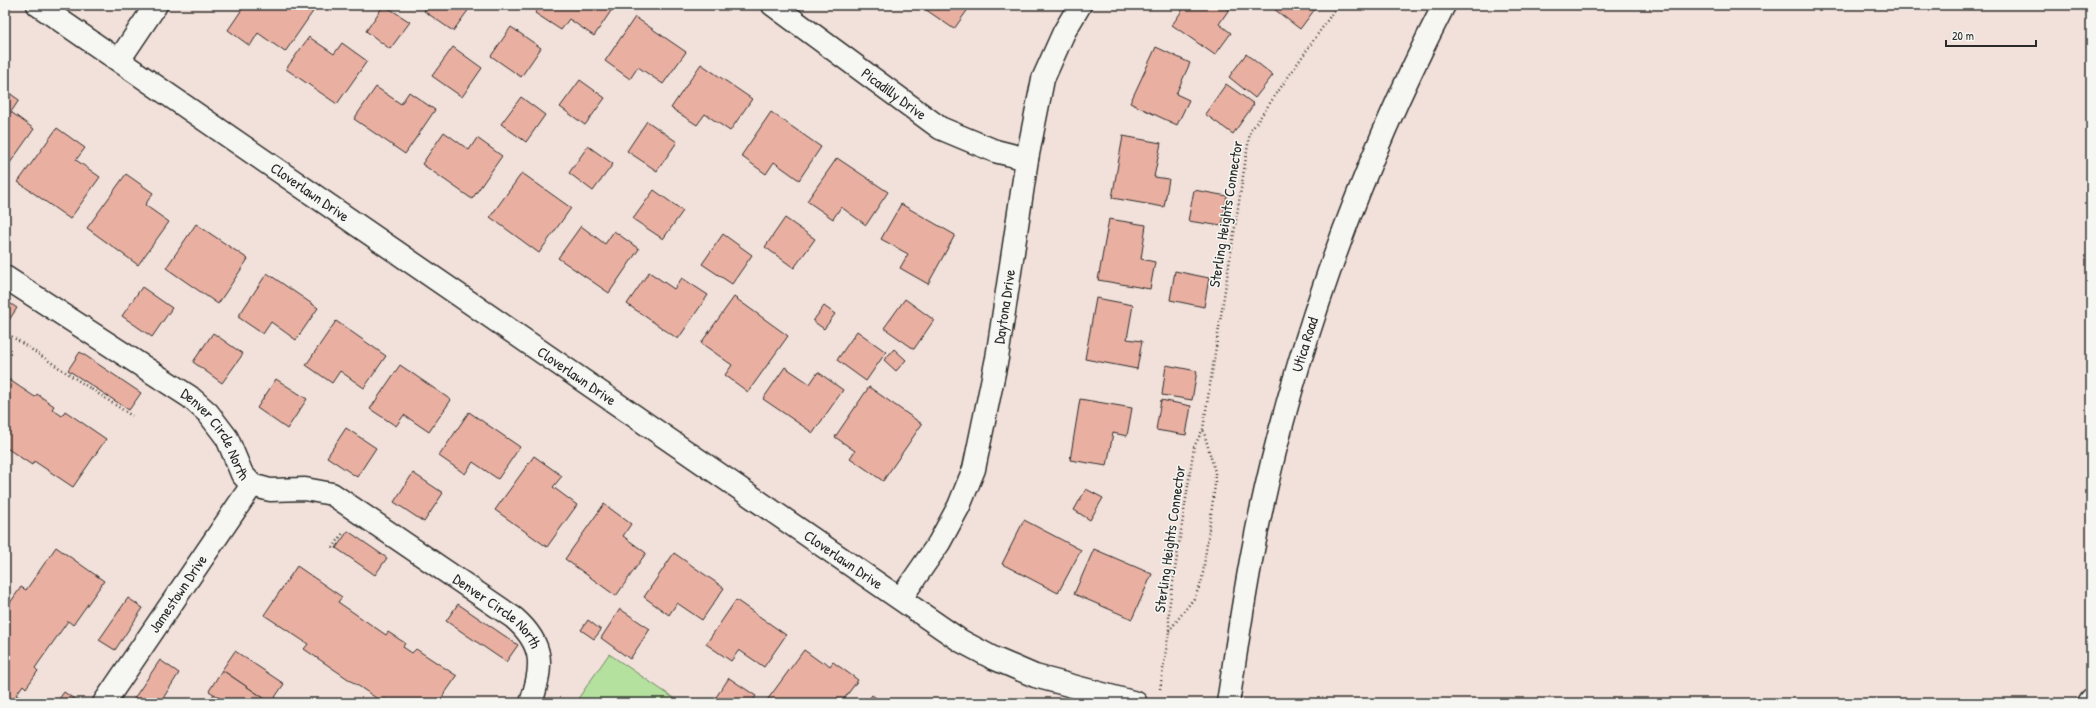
<svg xmlns="http://www.w3.org/2000/svg" width="2096" height="708" viewBox="0 0 2096 708" font-family="'Patrick Hand',sans-serif">
  <style>
    .green { fill: #b5e19f; stroke: #708665 }
    .building { fill: #e9b0a2; stroke: #2b2b2b }
    .lines { fill: none; stroke-linecap: round; stroke-linejoin: round }
    .street-casing { stroke: #2b2b2b; stroke-width: 25 }
    .secondary-casing { stroke: #2b2b2b; stroke-width: 25 }
    .path { stroke: #2b2b2b; stroke-width: 2.5; stroke-dasharray: 1 3; stroke-linecap: butt }
    .street { stroke: #f6f6f2; stroke-width: 22 }
    .secondary { stroke: #f6f6f2; stroke-width: 22 }
    .labels { text-anchor: middle; stroke-width: 3; stroke-linejoin: round; paint-order: stroke }
    .street-label { font-size: 15px; fill: #2b2b2b; stroke: #f6f6f2 }
  </style>
  <rect width="100%" height="100%" fill="#f2e1da"/>
  <filter id="ink" filterUnits="userSpaceOnUse"><feTurbulence type="fractalNoise" baseFrequency=".025" numOctaves="2"/><feDisplacementMap in="SourceGraphic" scale="8" xChannelSelector="R" yChannelSelector="G"/><feConvolveMatrix kernelMatrix="1 2 1 2 8 2 1 2 1" color-interpolation-filters="sRGB"/></filter>
  <g filter="url(#ink)">
    <!-- green -->
    <polygon class="green" points="609,654 681,703 575,703"/>
    <!-- building -->
    <g class="building">
      <polygon points="245,5 308,5 314,10 285,52 258,33 250,46 228,30"/>
      <polygon points="384,5 410,22 390,49 366,31"/>
      <polygon points="428,5 472,5 453,31 424,11"/>
      <polygon points="541,5 615,5 594,36 569,19 561,30 535,13"/>
      <polygon points="919,5 971,5 954,29"/>
      <polygon points="1186,5 1232,5 1219,24 1231,33 1215,55 1172,25"/>
      <polygon points="1277,5 1318,5 1300,29 1274,9"/>
      <polygon points="635,17 686,52 663,84 638,67 630,79 605,61"/>
      <polygon points="511,27 541,48 521,77 491,56"/>
      <polygon points="309,37 334,54 342,43 367,61 337,104 286,69"/>
      <polygon points="453,47 482,68 462,97 432,76"/>
      <polygon points="1156,47 1190,63 1176,94 1189,100 1177,125 1130,103"/>
      <polygon points="1246,54 1273,75 1255,98 1229,77"/>
      <polygon points="701,64 752,99 730,131 705,114 697,125 671,108"/>
      <polygon points="580,80 605,98 585,125 560,107"/>
      <polygon points="1226,84 1254,104 1233,134 1205,114"/>
      <polygon points="376,87 401,104 409,92 435,110 405,154 354,119"/>
      <polygon points="5,90 19,100 11,112 34,129 5,170"/>
      <polygon points="521,97 545,115 526,142 501,124"/>
      <polygon points="771,112 821,147 799,180 774,162 766,174 741,156"/>
      <polygon points="647,121 677,142 657,171 627,151"/>
      <polygon points="57,128 85,148 76,160 100,177 70,219 18,182"/>
      <polygon points="444,132 469,150 477,138 502,156 472,199 422,164"/>
      <polygon points="1123,136 1161,143 1154,177 1169,179 1164,207 1112,198"/>
      <polygon points="588,146 613,164 593,191 569,173"/>
      <polygon points="837,158 888,192 866,225 841,207 833,219 807,201"/>
      <polygon points="522,173 571,208 539,253 490,217"/>
      <polygon points="126,174 153,193 145,205 169,222 138,265 87,228"/>
      <polygon points="654,190 683,211 663,239 633,219"/>
      <polygon points="1194,190 1227,196 1222,226 1188,221"/>
      <polygon points="901,204 955,235 928,284 900,268 908,254 881,239"/>
      <polygon points="785,218 815,239 794,268 765,247"/>
      <polygon points="1109,219 1146,225 1141,259 1155,262 1150,289 1098,280"/>
      <polygon points="196,224 248,259 218,304 166,268"/>
      <polygon points="581,226 605,244 614,231 639,249 609,293 558,258"/>
      <polygon points="723,234 752,255 732,284 702,264"/>
      <polygon points="1175,271 1209,278 1204,307 1170,300"/>
      <polygon points="649,272 674,289 682,278 708,295 678,339 627,304"/>
      <polygon points="267,273 318,308 296,340 271,322 263,334 238,317"/>
      <polygon points="142,287 172,308 152,337 122,316"/>
      <polygon points="734,297 788,336 748,392 725,375 732,365 701,343"/>
      <polygon points="1096,298 1133,305 1127,339 1142,341 1137,369 1085,359"/>
      <polygon points="905,299 934,320 914,349 884,328"/>
      <polygon points="5,300 17,308 5,326"/>
      <polygon points="824,306 835,314 824,329 813,321"/>
      <polygon points="336,321 386,356 364,388 340,371 332,383 306,365"/>
      <polygon points="857,331 886,352 866,381 837,360"/>
      <polygon points="213,333 243,354 222,383 193,362"/>
      <polygon points="894,349 906,360 896,371 884,360"/>
      <polygon points="80,352 141,393 129,410 68,370"/>
      <polygon points="400,365 451,400 429,432 404,415 396,426 370,409"/>
      <polygon points="1166,365 1197,371 1192,400 1162,395"/>
      <polygon points="785,367 810,384 818,372 843,390 813,433 763,399"/>
      <polygon points="5,377 35,397 37,394 54,406 52,409 62,416 65,411 106,439 73,487 34,461 32,465 5,447"/>
      <polygon points="276,379 307,399 287,429 257,408"/>
      <polygon points="869,387 922,424 883,481 850,458 855,451 835,437"/>
      <polygon points="1080,399 1132,408 1127,436 1113,433 1107,466 1070,460"/>
      <polygon points="1161,400 1191,406 1186,435 1156,430"/>
      <polygon points="469,412 520,447 498,479 473,462 465,474 439,456"/>
      <polygon points="346,428 376,448 357,477 327,457"/>
      <polygon points="534,456 562,476 553,487 577,505 547,547 495,510"/>
      <polygon points="413,473 443,493 424,522 394,502"/>
      <polygon points="1086,489 1103,498 1090,520 1074,510"/>
      <polygon points="604,504 631,524 623,536 646,553 616,596 565,559"/>
      <polygon points="1024,520 1081,550 1058,593 1002,564"/>
      <polygon points="348,531 387,558 375,575 336,548"/>
      <polygon points="56,547 104,581 73,625 68,621 35,668 38,671 26,688 23,685 16,695 21,698 18,703 5,703 5,610 21,587 26,590"/>
      <polygon points="1094,549 1152,574 1132,619 1074,594"/>
      <polygon points="674,553 724,588 702,620 677,603 669,615 644,597"/>
      <polygon points="297,566 342,597 338,602 386,635 388,632 405,643 403,647 412,653 416,649 457,676 438,703 392,703 385,699 382,702 304,649 308,644 264,615"/>
      <polygon points="128,598 143,608 115,650 99,640"/>
      <polygon points="736,600 786,635 764,667 739,650 731,661 706,644"/>
      <polygon points="458,604 518,645 506,662 446,621"/>
      <polygon points="620,609 650,629 630,659 601,638"/>
      <polygon points="588,620 601,630 594,639 581,630"/>
      <polygon points="804,650 822,663 824,661 830,666 833,662 858,680 841,703 765,703"/>
      <polygon points="235,651 284,684 271,703 222,670"/>
      <polygon points="160,660 179,673 160,703 131,703"/>
      <polygon points="222,670 271,703 227,703 209,691"/>
      <polygon points="729,678 756,696 751,703 712,703"/>
      <polygon points="64,692 80,703 56,703"/>
      <polygon points="214,694 227,703 208,703"/>
      <polygon points="872,695 883,703 866,703"/>
    </g>
    <g class="lines">
      <defs>
        <g id="street">
          <path id="s1" d="M38 5 961 641 993 658 1035 676 1136 703"/>
          <path id="s2" d="M773 5 940 128 995 151 1027 159"/>
          <polyline points="119,60 156,5"/>
          <path id="s3" d="M5 277 190 397 208 413 227 438 242 474 252 485 270 490 305 489 332 494 514 618C545 645 543 667 531 703"/>
          <path id="s4" d="M901 598 939 543 959 506 974 469 997 358 1027 159 1043 79 1064 32 1080 5"/>
          <path id="s5" d="M104 703 252 485"/>
        </g>
        <g id="secondary">
          <path id="s6" d="M1228 703C1236 652 1243 601 1253 550 1289 363 1357 174 1444 5"/>
          <polyline points="2089,703 2091,700"/>
        </g>
      </defs>
      <!-- street casing -->
      <use href="#street" class="street-casing"/>
      <!-- secondary casing -->
      <use href="#secondary" class="secondary-casing"/>
      <!-- path -->
      <g class="path">
        <polyline points="5,332 132,416"/>
        <polyline points="333,548 343,533"/>
        <polyline points="1169,631 1195,597 1202,580 1215,485 1215,472 1203,429"/>
        <polyline points="1160,689 1169,631 1169,608 1194,447 1203,429 1250,132 1338,5"/>
      </g>
      <!-- street -->
      <use href="#street" class="street"/>
      <!-- secondary -->
      <use href="#secondary" class="secondary"/>
    </g>
  </g>
  <g class="labels">
    <!-- street labels -->
    <g class="street-label">
      <text dy="5" stroke="none"><textPath href="#s2" startOffset="150">Picadilly Drive</textPath></text>
      <text dy="5" stroke="none"><textPath href="#s1" startOffset="330">Cloverlawn Drive</textPath></text>
      <text transform="translate(1226 214) rotate(-81)" y="5">Sterling Heights Connector</text>
      <text dy="5" stroke="none"><textPath href="#s4" startOffset="314">Daytona Drive</textPath></text>
      <text dy="5" stroke="none"><textPath href="#s6" startOffset="367">Utica Road</textPath></text>
      <text dy="5" stroke="none"><textPath href="#s1" startOffset="654">Cloverlawn Drive</textPath></text>
      <text dy="5" stroke="none"><textPath href="#s3" startOffset="266">Denver Circle North</textPath></text>
      <text transform="translate(1170 539) rotate(-82)" y="5">Sterling Heights Connector</text>
      <text dy="5" stroke="none"><textPath href="#s1" startOffset="978">Cloverlawn Drive</textPath></text>
      <text dy="5" stroke="none"><textPath href="#s5" startOffset="132">Jamestown Drive</textPath></text>
      <text dy="5" stroke="none"><textPath href="#s3" startOffset="614">Denver Circle North</textPath></text>
    </g>
  </g>
  <!-- margin -->
  <rect width="2096" height="708" fill="none" stroke="#f6f6f2" stroke-width="20"/>
  <rect x="10" y="10" width="2076" height="688" fill="none" stroke="#2b2b2b" stroke-width="1.5" filter="url(#ink)"/>
  <!-- scale -->
  <path d="M1946 40v6h90v-6" fill="none" stroke="#2b2b2b" stroke-width="2"/>
  <text x="1952" y="40" font-size="12" fill="#2b2b2b" stroke="#f6f6f2" stroke-width="3" paint-order="stroke">20 m</text>
</svg>
